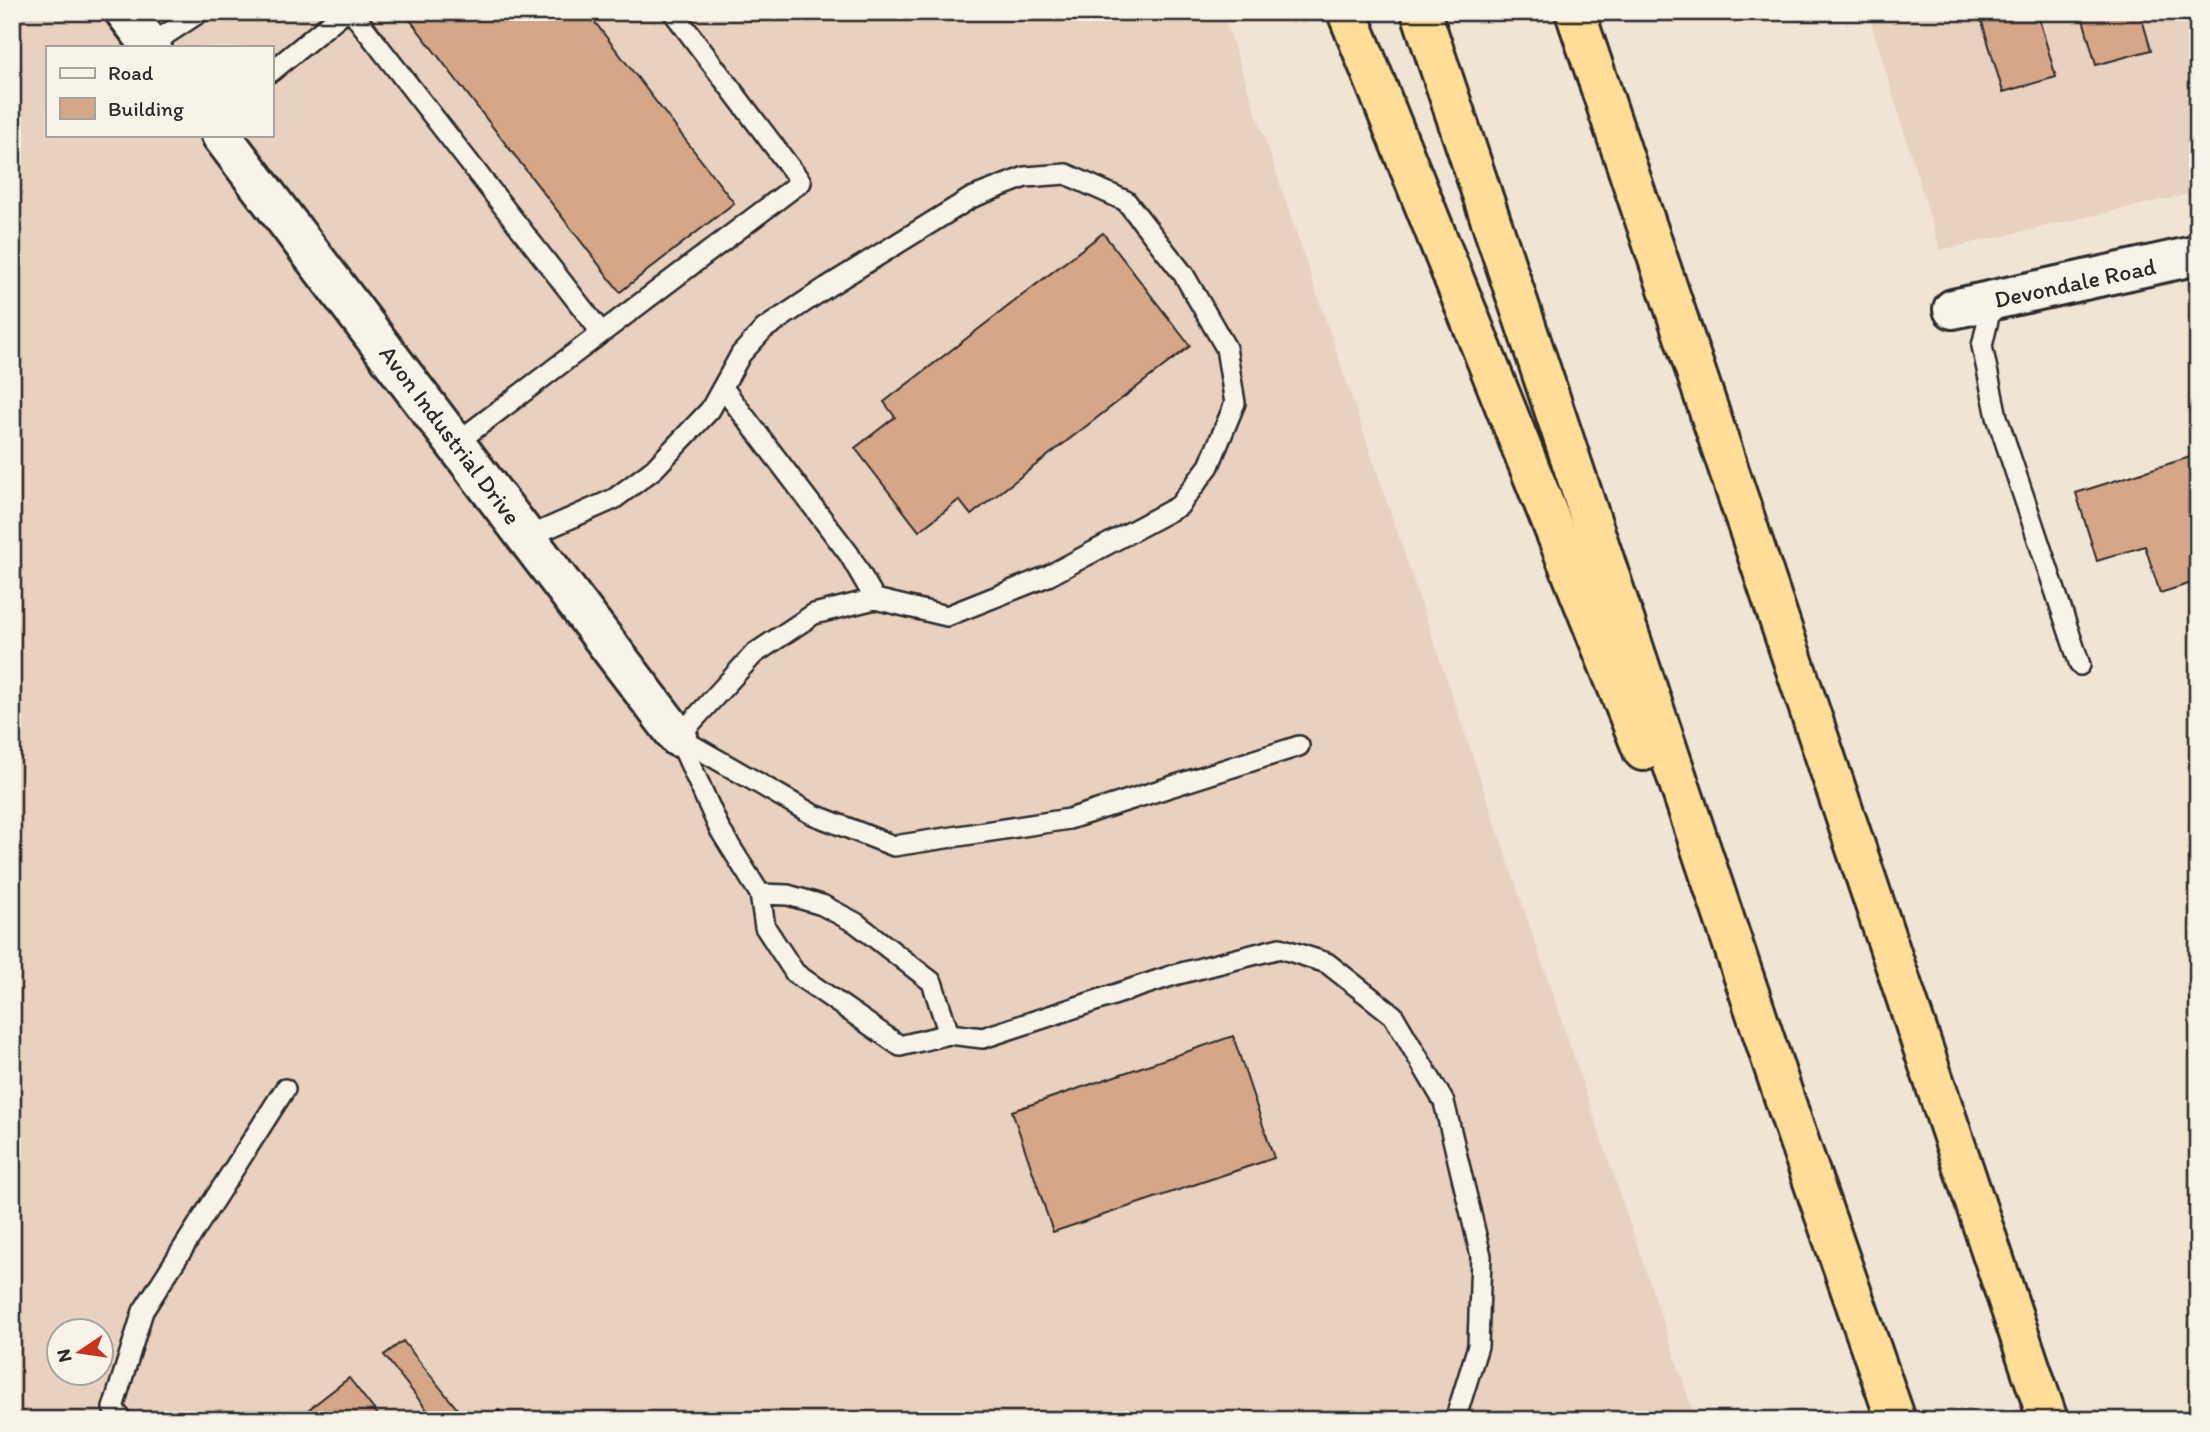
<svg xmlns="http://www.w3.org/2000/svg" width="2210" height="1432" viewBox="0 0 2210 1432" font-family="Itim,sans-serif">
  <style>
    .built { fill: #e8d1be; fill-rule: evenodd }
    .building { fill: #d5a687; stroke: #2b2b2b; stroke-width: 2 }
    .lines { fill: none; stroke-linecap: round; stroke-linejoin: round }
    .lane-casing { stroke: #2b2b2b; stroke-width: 24 }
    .street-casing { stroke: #2b2b2b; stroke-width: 44 }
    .highway-casing { stroke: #2b2b2b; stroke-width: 44 }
    .lane { stroke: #f7f3e8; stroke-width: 19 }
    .street { stroke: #f7f3e8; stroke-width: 38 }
    .highway { stroke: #ffdd96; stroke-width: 38 }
    .labels { text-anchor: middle; stroke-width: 5; stroke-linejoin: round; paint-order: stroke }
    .street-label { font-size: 24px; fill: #2b2b2b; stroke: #f7f3e8 }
  </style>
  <rect width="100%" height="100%" fill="#f0e4d5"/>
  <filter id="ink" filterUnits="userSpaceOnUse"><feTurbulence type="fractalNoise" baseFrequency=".0143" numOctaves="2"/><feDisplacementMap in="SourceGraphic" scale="14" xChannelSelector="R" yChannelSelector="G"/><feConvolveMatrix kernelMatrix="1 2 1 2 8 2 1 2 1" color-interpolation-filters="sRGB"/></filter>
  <g filter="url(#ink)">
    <!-- built -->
    <g class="built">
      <path d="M12 12H1222L1696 1420H12ZM47 47H271V135H47ZM60 1330H102V1372H60Z"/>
      <polygon points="1868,12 2198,12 2198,192 1940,250"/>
    </g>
    <!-- building -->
    <g class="building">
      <polygon points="404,12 587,12 734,203 620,292"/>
      <polygon points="1979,12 2037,12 2056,77 2003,92"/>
      <polygon points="2081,12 2140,12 2151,50 2096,65"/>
      <polygon points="2188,12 2198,12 2198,39 2196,40"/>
      <polygon points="1103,233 1190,346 971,515 959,500 919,531 855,448 895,417 884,402"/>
      <polygon points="2190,457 2198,480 2198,581 2160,593 2145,546 2097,561 2076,493"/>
      <polygon points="1233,1036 1274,1158 1053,1232 1012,1111"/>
      <polygon points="403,1341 466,1420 435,1420 384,1355"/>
      <polygon points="349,1378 382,1420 301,1420 299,1417"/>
      <polygon points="499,1410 506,1420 487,1420"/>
    </g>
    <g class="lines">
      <defs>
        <g id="lane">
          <polyline points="352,12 601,332"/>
          <polyline points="150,45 200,12"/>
          <polyline points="271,72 344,12"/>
          <polyline points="1968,312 1989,316 1982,346 1997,417 2080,665"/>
          <polyline points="723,388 849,554 875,599"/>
          <polyline points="456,443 801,182 673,12"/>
          <polyline points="528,537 614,499 654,469 710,410 741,354 764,329 827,287 971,198 1025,177 1066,174 1126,201 1184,275 1226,348 1235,403 1209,466 1179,506 1048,576 947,616 875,599 814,614 754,654 678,737"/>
          <polyline points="678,737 720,830 760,894 765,927 795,973 900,1046 949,1034 932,982 856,923 822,905 788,895 760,894"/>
          <polyline points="678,737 812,814 894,846 1069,819 1299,746"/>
          <polyline points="949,1034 983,1038 1174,975 1280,948 1327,963 1393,1015 1444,1102 1481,1256 1478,1346 1455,1420"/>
          <polyline points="122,1420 113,1408 143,1311 285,1089"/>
        </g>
        <g id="street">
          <polyline points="125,12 152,47"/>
          <polyline points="221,135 678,737"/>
          <polyline points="1953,309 2198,255"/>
        </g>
        <g id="highway">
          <polyline points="1347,12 1643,751"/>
          <polyline points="1421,12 1794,1127 1896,1420"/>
          <polyline points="1575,12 2048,1420"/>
        </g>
      </defs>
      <!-- lane casing -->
      <use href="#lane" class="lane-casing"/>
      <!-- street casing -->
      <use href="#street" class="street-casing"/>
      <!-- highway casing -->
      <use href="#highway" class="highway-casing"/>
      <!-- lane -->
      <use href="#lane" class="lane"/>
      <!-- street -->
      <use href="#street" class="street"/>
      <!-- highway -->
      <use href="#highway" class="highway"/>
    </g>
  </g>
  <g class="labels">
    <!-- street labels -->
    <g class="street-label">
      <text transform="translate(2075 283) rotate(-12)" y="8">Devondale Road</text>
      <text transform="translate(450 435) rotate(53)" y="8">Avon Industrial Drive</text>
    </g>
  </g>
  <!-- margin -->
  <rect width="2210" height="1432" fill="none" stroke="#f7f3e8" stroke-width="42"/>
  <rect x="21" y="21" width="2168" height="1390" fill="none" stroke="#2b2b2b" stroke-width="2.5" filter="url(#ink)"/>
  <!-- legend -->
  <rect x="46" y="46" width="228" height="91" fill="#f7f3e8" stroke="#a5a39c" stroke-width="2"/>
  <rect x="60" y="68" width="35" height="10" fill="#f7f3e8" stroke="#a5a39c" stroke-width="2"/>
  <text x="108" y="80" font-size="21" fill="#2b2b2b">Road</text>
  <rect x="60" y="98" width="35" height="21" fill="#d5a687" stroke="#a5a39c" stroke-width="2"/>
  <text x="108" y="116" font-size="21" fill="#2b2b2b">Building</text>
  <!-- north arrow -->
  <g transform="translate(80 1352) rotate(257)"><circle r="33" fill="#f7f3e8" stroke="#a5a39c" stroke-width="2"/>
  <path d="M0-5L12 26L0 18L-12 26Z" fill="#c8321e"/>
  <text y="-10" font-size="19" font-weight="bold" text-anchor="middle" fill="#2b2b2b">N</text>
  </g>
</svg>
